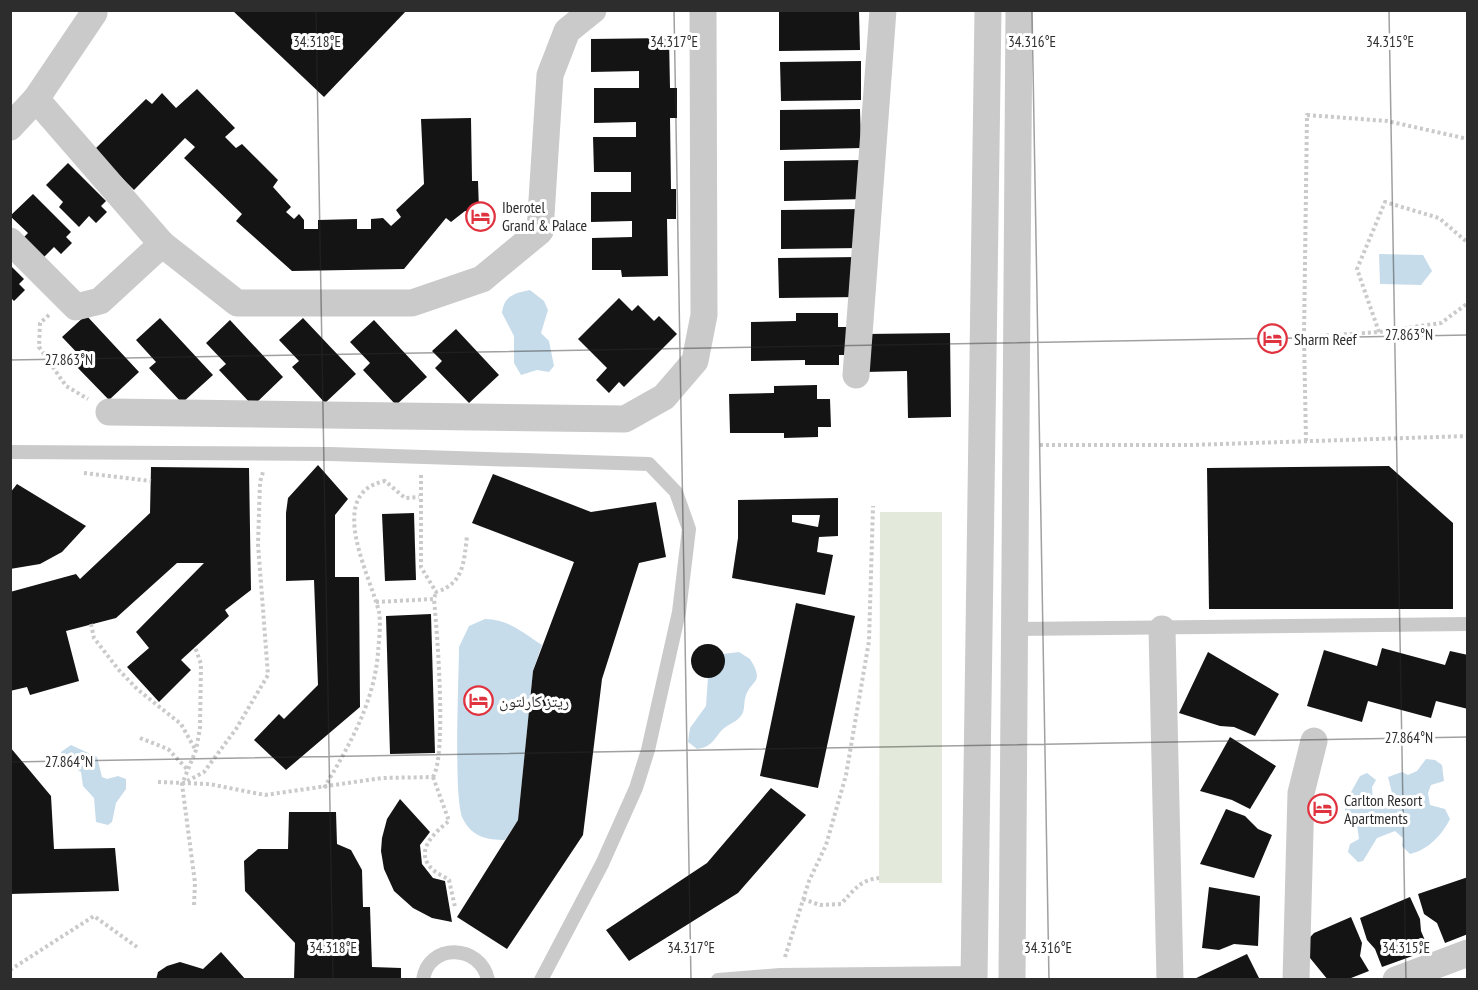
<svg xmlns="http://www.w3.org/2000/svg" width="1478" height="990" viewBox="0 0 1478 990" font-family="'PT Sans Narrow','Noto Naskh Arabic',sans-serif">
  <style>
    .green { fill: #e3eadb }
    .water { fill: #c7dcea }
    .building { fill: #141414; fill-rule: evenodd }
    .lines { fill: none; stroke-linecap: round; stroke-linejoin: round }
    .path { stroke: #cacaca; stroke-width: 4; stroke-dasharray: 3 3; stroke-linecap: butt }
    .lane { stroke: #cacaca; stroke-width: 14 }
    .street { stroke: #cacaca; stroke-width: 27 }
    .ticks { fill: none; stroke: #2d2d2d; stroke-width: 1.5; stroke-opacity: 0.45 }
    .labels { text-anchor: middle; stroke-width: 6; stroke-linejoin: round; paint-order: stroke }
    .poi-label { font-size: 16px; fill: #2d2d2d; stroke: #fff; text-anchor: start }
    .ticks-label { font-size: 15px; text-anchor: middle; fill: #2d2d2d; stroke: #fff; stroke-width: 6; stroke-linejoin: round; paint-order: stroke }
  </style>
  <rect width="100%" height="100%" fill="#fff"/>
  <!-- green -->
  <polygon class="green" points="880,512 942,512 942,883 879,883"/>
  <!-- water -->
  <g class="water">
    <polygon points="1379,254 1423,255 1432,271 1421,285 1380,284"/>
    <path d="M530 290 544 301 548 310 541 333 549 341 554 366 549 372 537 370 521 375 514 363V336L502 313C504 296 514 293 530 290Z"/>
    <path d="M485 619C510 620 522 632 542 645L533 671 518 820 505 840C487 840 472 837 463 819 453 801 459 676 459 647L469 626Z"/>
    <path d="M739 652 750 659C765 683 752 679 746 695 743 703 746 711 740 717 735 723 726 725 721 731 713 741 711 747 697 749L688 742 690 728 706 706 708 677 722 670 723 654Z"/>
    <polygon points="71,745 97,757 102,777 107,779 118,776 126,779 126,789 116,803 112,822 108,825 96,822 94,798 83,786 81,772 62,760 61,752"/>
    <path d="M1426 759 1435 760 1442 765 1444 781 1431 785 1428 793 1430 805 1445 809 1450 819C1442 835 1428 850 1410 854L1402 846 1403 838 1395 831 1377 838 1363 861 1358 862 1348 852 1350 844 1359 839 1357 824 1345 814V803L1360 776 1367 773 1376 780 1372 787 1373 800 1383 806 1394 801 1388 777 1402 772 1408 775 1417 771Z"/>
  </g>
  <!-- building -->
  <g class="building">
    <polygon points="232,10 407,10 324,97"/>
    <polygon points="859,11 860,50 779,51 779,12"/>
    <polygon points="669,38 670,88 677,88 677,118 670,118 671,189 676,189 676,219 667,219 668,276 622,277 621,270 592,270 592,238 632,237 632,221 591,222 591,192 631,192 631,172 594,172 593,137 636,137 636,122 594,123 594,88 639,88 639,71 591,72 591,39"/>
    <polygon points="861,61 861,100 781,101 780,62"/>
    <polygon points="197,89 235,128 225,137 236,148 242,144 278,180 273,187 291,207 286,212 294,219 299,214 304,220 304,229 318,229 318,220 357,219 357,229 371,229 371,219 383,218 391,226 401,217 396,210 424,184 421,119 471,118 472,181 478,181 479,210 465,211 451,222 446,218 404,269 292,271 236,221 242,214 184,158 195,147 185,138 134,190 94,150 146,99 152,104 162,93 176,108"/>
    <polygon points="860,109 861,148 780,150 780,110"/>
    <polygon points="864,160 864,199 784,201 784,161"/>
    <polygon points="68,163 106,201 101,206 107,212 96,223 89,216 79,227 59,207 63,202 46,185"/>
    <polygon points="33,194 71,232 66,237 72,243 61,254 54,247 43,258 23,238 28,233 10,216"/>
    <polygon points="861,209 861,248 781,249 781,210"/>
    <polygon points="859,257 859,297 779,298 778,258"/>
    <polygon points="10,265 24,279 19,284 25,290 14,301 10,297"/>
    <polygon points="619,298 632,311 638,305 654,321 659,316 677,334 624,387 619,382 609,393 596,380 607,368 578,339"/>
    <polygon points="796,313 838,313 838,327 852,327 852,355 839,355 839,365 805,365 805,360 751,361 751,322 796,321"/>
    <polygon points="86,315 139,372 109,400 75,365 82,358 62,337"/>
    <polygon points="160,318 213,375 182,403 149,368 156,362 136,340"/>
    <polygon points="303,318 356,374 325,403 292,367 299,361 279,340"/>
    <polygon points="230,320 283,377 253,406 219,370 226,364 206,343"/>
    <polygon points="374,320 427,377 396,405 363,370 370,363 350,342"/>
    <polygon points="456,329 499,375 469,403 435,368 442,361 432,351"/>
    <polygon points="950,333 951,417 908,418 907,371 865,372 865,334"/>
    <polygon points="817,385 817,399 830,399 831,427 818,427 818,437 784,438 784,433 730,433 729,394 774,393 774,386"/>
    <polygon points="318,465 348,499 335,515 335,577 359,577 360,707 286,770 254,740 279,714 284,719 318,685 314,580 286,581 286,513 288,498"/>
    <polygon points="1389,466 1453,523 1453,609 1209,609 1207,468"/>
    <polygon points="151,467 249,468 251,590 225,610 229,616 181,660 191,670 159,702 127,667 149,648 136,632 204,563 177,563 116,618 66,631 79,681 30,695 27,687 10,691 10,592 76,574 80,579 150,513"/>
    <polygon points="493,474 591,512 656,502 666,557 639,563 602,679 583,835 507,949 457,917 518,820 533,671 574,562 472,523"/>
    <polygon points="17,484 86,526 62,552 40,564 10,569 10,493"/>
    <path d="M838 498V536L819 537 817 552 833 555 825 595 732 578 738 538V500ZM792 515H820L818 527 792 522Z"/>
    <polygon points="414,513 416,580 385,581 382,514"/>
    <polygon points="796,603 855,616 818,788 760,776"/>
    <polygon points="431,614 435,753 390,754 386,616"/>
    <circle cx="708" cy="661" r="17"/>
    <polygon points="1382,648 1445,665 1450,651 1468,655 1468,709 1436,701 1431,718 1368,701 1362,722 1307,706 1324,650 1377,666"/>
    <polygon points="1208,652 1279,694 1255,736 1234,727 1220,726 1179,713"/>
    <polygon points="1230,737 1276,766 1250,809 1232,800 1200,791"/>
    <polygon points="10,747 51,796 54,849 115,848 119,891 10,894"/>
    <polygon points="771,788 806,815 738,893 629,961 606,930 707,863"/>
    <polygon points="400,799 430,832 420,845 422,864 433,878 445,881 452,922 432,918 413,908 394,891 384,869 381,851 382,838 387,819"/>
    <polygon points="1226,809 1245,816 1258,829 1272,835 1254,878 1200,864"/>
    <polygon points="289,812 336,812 337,844 351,850 362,870 363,907 370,907 372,967 401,968 401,980 294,980 295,943 245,891 244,861 258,849 288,849"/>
    <polygon points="1468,877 1468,934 1445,943 1437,923 1424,914 1418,894"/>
    <polygon points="1209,887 1260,896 1258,946 1234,944 1219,950 1202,948"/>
    <polygon points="1410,897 1420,919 1421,931 1429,950 1382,967 1375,949 1367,940 1360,918"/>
    <polygon points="1351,917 1362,943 1360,956 1369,971 1346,980 1328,980 1301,947 1314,933"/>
    <polygon points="221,952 246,980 156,980 158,972 167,966 180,962 203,969"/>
    <polygon points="1247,954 1260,980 1192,980"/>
  </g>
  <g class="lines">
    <!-- path -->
    <g class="path">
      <polyline points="49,315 40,323 39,347 66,386 88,399"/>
      <polyline points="1379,332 1357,269 1385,202 1439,218 1468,243"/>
      <polyline points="1304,337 1307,115 1387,121 1468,139"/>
      <polyline points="1306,441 1304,337 1379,332 1441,323 1468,303"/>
      <polyline points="1040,445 1190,445 1468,436"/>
      <polyline points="84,473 151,481"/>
      <path d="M421 475V567L436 592C464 584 464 561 467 536"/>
      <polyline points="376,602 434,599 436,592"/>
      <polyline points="91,624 94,638 118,669 137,689 181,724 195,749"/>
      <polyline points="140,738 168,749 187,769"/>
      <path d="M433 777C447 755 437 631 434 599"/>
      <path d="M433 777 449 821C434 833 414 851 432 869 437 874 444 876 449 880L455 907"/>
      <polyline points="158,782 209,784 265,795 382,778 433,777"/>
      <polyline points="182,784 204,772 236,729 268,675 258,544 260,482 263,472"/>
      <path d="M324 788C349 746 374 703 378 653 379 640 381 624 379 612 371 577 324 493 385 481L405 498 419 497"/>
      <path d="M803 899 820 905 841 904C854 890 860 880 879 878"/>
      <polyline points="194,905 195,883 182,784 196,750 200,728 201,664 195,647"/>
      <polyline points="785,957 809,881 826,845 846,775 869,641 873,506"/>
      <polyline points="10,970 94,916 137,947"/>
    </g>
    <!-- lane -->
    <g class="lane">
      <polyline points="10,452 330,454 649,464 676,492 689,529 679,612 648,750 636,788 602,864 541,980"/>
      <polyline points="1014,629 1468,624"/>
      <path d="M423 980C428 942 481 944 488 980"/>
      <polyline points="718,980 780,975 974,973"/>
    </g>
    <!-- street -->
    <g class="street">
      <polyline points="36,99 162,244 237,303 412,303 482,279 540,231 550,75 567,31 593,10"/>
      <polyline points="10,127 36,99 94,13"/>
      <polyline points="10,241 76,307 100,301 162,244"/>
      <polyline points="856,375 883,10"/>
      <polyline points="109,412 625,419 664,397 695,361 704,315 703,10"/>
      <polyline points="1162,629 1170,980"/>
      <polyline points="974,980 988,10"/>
      <polyline points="1012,980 1019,10"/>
      <polyline points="1296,980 1301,793 1314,741"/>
      <polyline points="1396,980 1468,953"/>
    </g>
  </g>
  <!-- ticks -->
  <path class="ticks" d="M316 10 333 980M674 10 691 980M1032 10 1049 980M1389 10 1406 980M10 360 1468 335M10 762 1468 737"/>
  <!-- icons -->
  <defs>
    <symbol id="hotel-ring" viewBox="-11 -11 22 22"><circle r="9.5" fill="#fff" stroke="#e03340" stroke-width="1.5"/><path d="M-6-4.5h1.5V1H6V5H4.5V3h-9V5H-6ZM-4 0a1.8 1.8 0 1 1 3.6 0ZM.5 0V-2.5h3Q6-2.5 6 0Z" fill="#e03340"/></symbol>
  </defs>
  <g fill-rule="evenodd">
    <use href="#hotel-ring" x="464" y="200" width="33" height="33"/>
    <use href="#hotel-ring" x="1256" y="322" width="33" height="33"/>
    <use href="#hotel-ring" x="462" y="684" width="33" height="33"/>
    <use href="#hotel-ring" x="1306" y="792" width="33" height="33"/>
  </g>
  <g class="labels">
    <!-- poi labels -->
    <g class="poi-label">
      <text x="502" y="213">Iberotel<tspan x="502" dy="18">Grand &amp; Palace</tspan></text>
      <text x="1294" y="345">Sharm Reef</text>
      <text x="499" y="707">ريتز كارلتون</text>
      <text x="1344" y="806">Carlton Resort<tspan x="1344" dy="18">Apartments</tspan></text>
    </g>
  </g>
  <g class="ticks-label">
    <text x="317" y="47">34.318°E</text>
    <text x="674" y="47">34.317°E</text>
    <text x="1032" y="47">34.316°E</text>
    <text x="1390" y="47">34.315°E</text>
    <text x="1409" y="340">27.863°N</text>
    <text x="69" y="365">27.863°N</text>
    <text x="1409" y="743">27.864°N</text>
    <text x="69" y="767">27.864°N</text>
    <text x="333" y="953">34.318°E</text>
    <text x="691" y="953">34.317°E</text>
    <text x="1048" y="953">34.316°E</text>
    <text x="1406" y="953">34.315°E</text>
  </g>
  <!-- border -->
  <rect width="1478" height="990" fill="none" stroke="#2d2d2d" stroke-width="24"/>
</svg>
